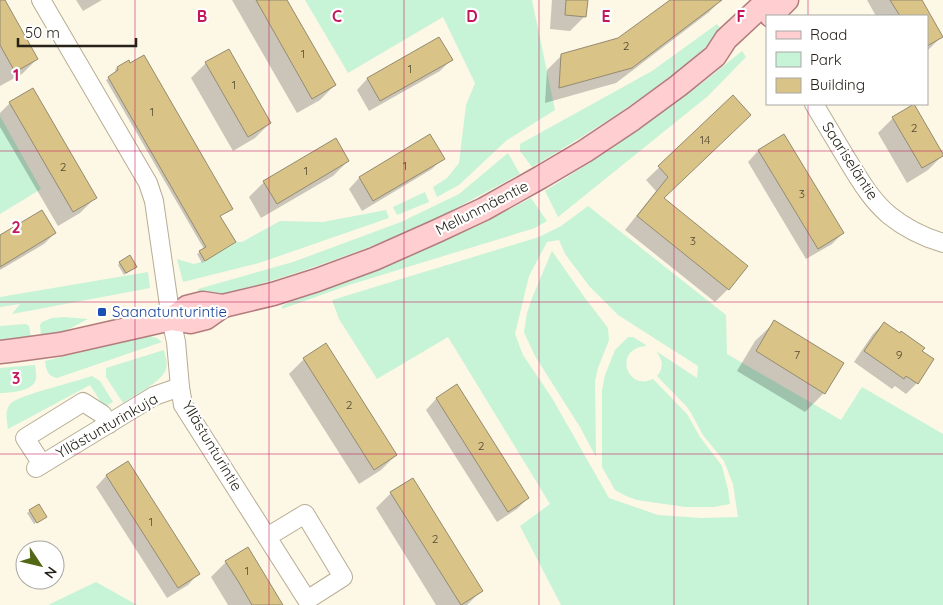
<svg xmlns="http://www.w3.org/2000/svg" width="943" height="605" viewBox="0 0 943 605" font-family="Quicksand,sans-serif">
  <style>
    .green { fill: #c7f3d7; fill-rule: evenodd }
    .shadow { fill: #0003 }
    .building { fill: #d9c386; stroke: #948b71 }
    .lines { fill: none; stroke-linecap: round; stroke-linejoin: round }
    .minor-casing { stroke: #b7ad93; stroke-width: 20 }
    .major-casing { stroke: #b27c7b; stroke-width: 25 }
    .minor { stroke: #fff; stroke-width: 18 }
    .major { stroke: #feced0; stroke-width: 22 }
    .grid { fill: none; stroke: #c2185b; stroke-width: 1; stroke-opacity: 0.55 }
    .transit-dot { fill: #1a4fb4; stroke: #fff; stroke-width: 2 }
    .labels { text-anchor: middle; stroke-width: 4.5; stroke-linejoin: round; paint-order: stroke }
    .number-label { font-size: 12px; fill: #534a34 }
    .street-label { font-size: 15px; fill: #262218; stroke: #fff }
    .transit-label { font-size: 15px; fill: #164399; stroke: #fff; text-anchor: start }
    .grid-label { font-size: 16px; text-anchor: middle; font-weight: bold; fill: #c2185b; stroke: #fff; stroke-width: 4.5; stroke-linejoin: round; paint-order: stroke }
  </style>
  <rect width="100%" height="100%" fill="#fdf7e6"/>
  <!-- green -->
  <g class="green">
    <polygon points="305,0 532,0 555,110 507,140 459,185 437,197 433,187 447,178 459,163 466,105 475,83 443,17 348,73"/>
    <path d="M717 24 723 31C667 85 599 127 532 167L520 151V144L652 71Z"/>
    <polygon points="742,51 746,57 708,96 558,217 545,191 611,149 705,81"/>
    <polygon points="0,116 41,189 0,214"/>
    <path d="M508 153 520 174C493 188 466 203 439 217 363 253 282 279 201 301L198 289 293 262 401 222 459 194Z"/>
    <polygon points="425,192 429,202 397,215 393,207"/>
    <polygon points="531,198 547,221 535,228 349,285 282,309 282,306 289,302 396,262 475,227"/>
    <path d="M588 206 726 315 727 354 841 420 862 387 943 434V605H561L520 526 550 504 448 337 377 379 339 319 332 300 539 237 561 226ZM559 240 565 254 590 287 618 315 698 366 697 378 656 351C663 360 664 368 657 376L687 407 691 413 703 435 724 461 733 484 738 517 701 518 658 515 609 498 552 398 523 355 515 334 529 276 547 242Z"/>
    <polygon points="386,210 389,218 259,263 183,282 177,259 194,264 205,261 236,242 242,242 280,221 323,222"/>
    <polygon points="552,251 585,298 608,328 609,340 598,368 595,381 596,457 580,427 535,356 528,341 524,332 527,313 532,298"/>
    <polygon points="148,272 150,288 12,314 20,304 0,307 0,297"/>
    <polygon points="64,317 88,319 63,332 41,336 40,325 42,322 52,318"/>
    <polygon points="26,324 29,326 31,337 0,342 0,326"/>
    <path d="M149 336 157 338 162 342 57 378C47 376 46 369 45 361Z"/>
    <path d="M628 337H633L646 345V346C613 348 626 392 653 379L687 414 700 437 722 466 728 490 730 504 714 507H685L637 500 626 496 615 490 602 467V390L605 375 615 350Z"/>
    <path d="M164 350C165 356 168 363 166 369 163 381 133 396 123 403L106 377V368Z"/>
    <path d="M35 365C36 371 37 377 35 382 31 391 9 393 0 393V368Z"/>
    <path d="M92 376 100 381 113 402 104 407 90 385 8 429C7 421 4 410 11 403 20 395 78 381 92 376Z"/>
    <polygon points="96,582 137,605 48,605"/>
  </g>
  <!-- shadow -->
  <g class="shadow">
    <polygon points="0,0 3,0 37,59 22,74 0,86"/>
    <polygon points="76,0 102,0 83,11"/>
    <polygon points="232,0 286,0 335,85 320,100 297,113"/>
    <polygon points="552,0 586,0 585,16 570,31 550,29"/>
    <polygon points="672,0 721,0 708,13 616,83 545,103 547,70 562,55 619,39"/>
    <polygon points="867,0 920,0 942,36 927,51 927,16 876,16"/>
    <polygon points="439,39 451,60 440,71 369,111 357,90 367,79"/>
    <polygon points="128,62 235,242 202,263 197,254 204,249 106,80 116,73 115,70 117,68"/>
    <polygon points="206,63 270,123 255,138 233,151 191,78"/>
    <polygon points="733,97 662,198 728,289 715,302 625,230 656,191 646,180"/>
    <polygon points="10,103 95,198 80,213 58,226 0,127 0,113"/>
    <polygon points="893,118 943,155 928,170 907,183 878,133"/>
    <polygon points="784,135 843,233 832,244 806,259 748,162 758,151"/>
    <polygon points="430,136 443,158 432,169 362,211 349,189 359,178"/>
    <polygon points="348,161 333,176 261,218 249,197 264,182"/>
    <polygon points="55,233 44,244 0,270 0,237"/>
    <polygon points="120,262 133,269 124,275 118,265"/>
    <polygon points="775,322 824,393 805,412 737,371 755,341"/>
    <polygon points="884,323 921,352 917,383 906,394 895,386 892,389 854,362 873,334"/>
    <polygon points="304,359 396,455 381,470 359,484 289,374"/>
    <polygon points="457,386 528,498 517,509 497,522 426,410 436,399"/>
    <polygon points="128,462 198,574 188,585 167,598 96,487 106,476"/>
    <polygon points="391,493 481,591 467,605 436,605 376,508"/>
    <polygon points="39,505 43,519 34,524 27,513"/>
    <polygon points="226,562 282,605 228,605 211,577"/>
  </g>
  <!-- building -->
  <g class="building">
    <polygon points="0,0 5,0 38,59 15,72 0,45"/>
    <polygon points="256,0 287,0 336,85 312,99"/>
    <polygon points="566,0 588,0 586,17 565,15"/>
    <polygon points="670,0 722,0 632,68 559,88 561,54 618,38"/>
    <polygon points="890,0 922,0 943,37 927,46 927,16 900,16"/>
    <polygon points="439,37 453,60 380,101 367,78"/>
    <polygon points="229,49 271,123 248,137 205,62"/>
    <polygon points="144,55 233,209 220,216 236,242 205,261 199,251 206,247 108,77 118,70 117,67 129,60 130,63"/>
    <polygon points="33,88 97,198 73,212 9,102"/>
    <polygon points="733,95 751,115 664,198 748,266 729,290 637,216 668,177 658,166"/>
    <polygon points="914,104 943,154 943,156 922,168 892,117"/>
    <polygon points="430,134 445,159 373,201 359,177"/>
    <polygon points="784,134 844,233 818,249 758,150"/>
    <polygon points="336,138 349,161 277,204 263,181"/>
    <polygon points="42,210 56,233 0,267 0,235"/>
    <polygon points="130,255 137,267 126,273 119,262"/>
    <polygon points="774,320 844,363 825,394 756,351"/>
    <polygon points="884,322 900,333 901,331 925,348 922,351 934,359 918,384 906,376 904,379 864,351"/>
    <polygon points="326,343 397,455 374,470 303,358"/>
    <polygon points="457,384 529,498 508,512 436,398"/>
    <polygon points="128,461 200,574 178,588 106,475"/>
    <polygon points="413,478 483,591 461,605 390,492"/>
    <polygon points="39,504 47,517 37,523 29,510"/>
    <polygon points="248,547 283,605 252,605 238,581 225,561"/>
  </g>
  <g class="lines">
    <defs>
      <g id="minor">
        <polyline points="41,0 148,183 154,201 171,319 176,342 180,387 183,405 307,600 343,577 305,514 267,537"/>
        <path d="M814 104C824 121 835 139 845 156 858 177 870 199 889 215 905 228 923 237 943 243"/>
        <polyline points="42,464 25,438 83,402 102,414 109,424"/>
        <polyline points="36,468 154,396 180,387"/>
      </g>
      <g id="major">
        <polyline points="771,16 787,0"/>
        <polyline points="171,319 187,307 203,303 223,306 273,294 317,280 374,259 437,231 484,209 541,177 585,151 633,119 678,86 715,56 726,39 768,0"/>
        <polyline points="0,352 17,350 61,344 171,319 190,322 206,318 223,306"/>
      </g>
    </defs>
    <!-- minor casing -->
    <use href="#minor" class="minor-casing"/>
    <!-- major casing -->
    <use href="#major" class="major-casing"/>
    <!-- minor -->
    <use href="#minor" class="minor"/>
    <!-- major -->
    <use href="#major" class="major"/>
  </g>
  <!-- grid -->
  <path class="grid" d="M135 0V605M269 0V605M404 0V605M539 0V605M674 0V605M808 0V16M808 104V605M0 151H943M0 302H943M0 454H943"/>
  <!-- markers -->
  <rect class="transit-dot" x="97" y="307" width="10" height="10" rx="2.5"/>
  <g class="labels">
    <!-- number labels -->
    <g class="number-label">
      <text x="626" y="50">2</text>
      <text x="303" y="58">1</text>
      <text x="410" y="73">1</text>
      <text x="234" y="89">1</text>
      <text x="152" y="116">1</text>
      <text x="914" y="132">2</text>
      <text x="705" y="144">14</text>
      <text x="405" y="170">1</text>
      <text x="63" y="171">2</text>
      <text x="306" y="175">1</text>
      <text x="802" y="198">3</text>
      <text x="693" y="245">3</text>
      <text x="797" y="359">7</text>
      <text x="899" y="359">9</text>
      <text x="349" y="409">2</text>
      <text x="481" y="450">2</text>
      <text x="151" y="526">1</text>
      <text x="435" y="543">2</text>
      <text x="247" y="575">1</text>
    </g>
    <!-- street labels -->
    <g class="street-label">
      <text transform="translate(850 161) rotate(57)" y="5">Saariseläntie</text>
      <text transform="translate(482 208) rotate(-27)" y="5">Mellunmäentie</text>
      <text transform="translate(107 426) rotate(-30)" y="5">Yllästunturinkuja</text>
      <text transform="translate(212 446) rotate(59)" y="5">Yllästunturintie</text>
    </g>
    <!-- transit labels -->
    <g class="transit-label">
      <text x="112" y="317">Saanatunturintie</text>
    </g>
  </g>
  <g class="grid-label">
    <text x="202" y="22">B</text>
    <text x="337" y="22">C</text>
    <text x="472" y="22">D</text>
    <text x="606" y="22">E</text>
    <text x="741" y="22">F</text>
    <text x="16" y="81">1</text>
    <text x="16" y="233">2</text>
    <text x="16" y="384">3</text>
  </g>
  <!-- legend -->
  <rect x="766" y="15" width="162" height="90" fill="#ffffff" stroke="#a8a7a3"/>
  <rect x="776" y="31" width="25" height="8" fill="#feced0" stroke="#a8a7a3"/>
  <text x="810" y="40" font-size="15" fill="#262218">Road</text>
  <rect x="776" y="52" width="25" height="15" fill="#c7f3d7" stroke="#a8a7a3"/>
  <text x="810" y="65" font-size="15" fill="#262218">Park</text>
  <rect x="776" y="78" width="25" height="15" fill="#d9c386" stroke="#a8a7a3"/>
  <text x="810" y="90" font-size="15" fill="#262218">Building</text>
  <!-- north arrow -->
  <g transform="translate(40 565) rotate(125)"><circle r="24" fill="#ffffff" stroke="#a8a7a3"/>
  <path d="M0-4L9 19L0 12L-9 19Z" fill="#526815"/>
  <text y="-8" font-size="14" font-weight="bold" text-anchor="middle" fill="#262218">N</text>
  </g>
  <!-- scale -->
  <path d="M18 38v8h118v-8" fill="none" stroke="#262218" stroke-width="2.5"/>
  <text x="25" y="38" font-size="15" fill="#262218" stroke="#ffffff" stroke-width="4" paint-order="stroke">50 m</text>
</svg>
